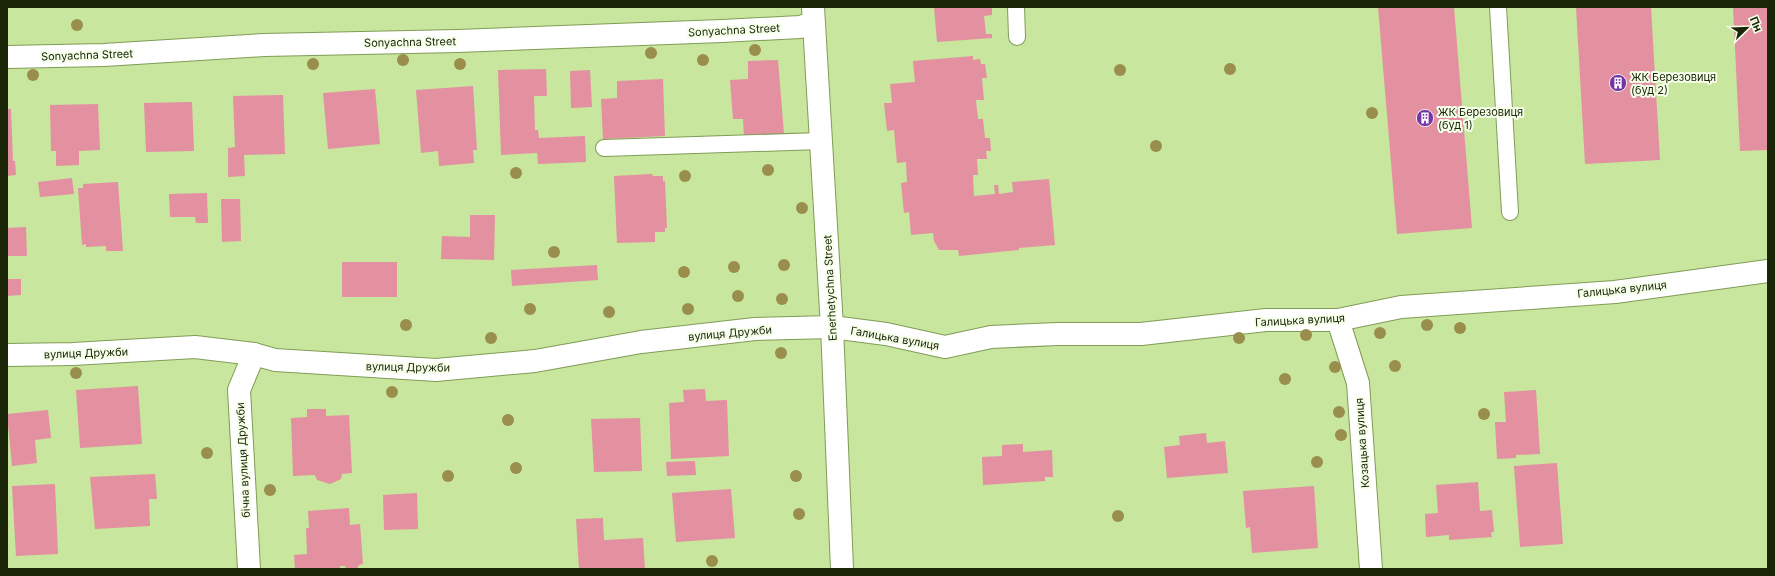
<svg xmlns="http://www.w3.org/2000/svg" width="1775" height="576" viewBox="0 0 1775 576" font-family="Inter,sans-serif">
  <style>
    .building { fill: #e390a1 }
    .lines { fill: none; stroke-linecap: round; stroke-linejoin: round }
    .lane-casing { stroke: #819c56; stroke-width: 18 }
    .street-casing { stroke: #819c56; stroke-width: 24 }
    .lane { stroke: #fff; stroke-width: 16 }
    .street { stroke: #fff; stroke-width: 22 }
    .tree { fill: #998e4c }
    .labels { text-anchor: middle; stroke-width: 4; stroke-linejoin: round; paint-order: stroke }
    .street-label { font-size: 11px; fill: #1a2407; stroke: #f5ffe9 }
    .poi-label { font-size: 11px; fill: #1a2407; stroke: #f5ffe9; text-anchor: start }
  </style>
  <rect width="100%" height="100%" fill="#c8e69d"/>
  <!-- building -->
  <g class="building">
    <polygon points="934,7 992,7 992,15 984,16 986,34 992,34 992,38 937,42"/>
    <polygon points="1378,7 1454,7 1472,228 1397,234"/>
    <polygon points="1576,7 1651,7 1660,160 1585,164"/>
    <polygon points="1733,7 1768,7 1768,150 1740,151"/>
    <polygon points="973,56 973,60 980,59 981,64 985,64 987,78 982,78 984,100 976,100 978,119 983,119 985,138 990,138 991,151 986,151 987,159 977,159 978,175 973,175 974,196 995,194 994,185 998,185 999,194 1013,192 1012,182 1049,179 1055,245 1019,248 1019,250 959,256 958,250 939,250 934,241 933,233 911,235 909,212 904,213 901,183 907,182 906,162 897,163 894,130 887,131 884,103 892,103 890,84 915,82 913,61"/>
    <polygon points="778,60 784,134 744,137 743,119 733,119 730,80 748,79 748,61"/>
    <polygon points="546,69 547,96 534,96 535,130 538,130 539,138 585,136 586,162 538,164 537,153 501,155 498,70"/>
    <polygon points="590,70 592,107 571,108 570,71"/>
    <polygon points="663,79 665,136 603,139 601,99 617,98 617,81"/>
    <polygon points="473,86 477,150 473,150 474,163 439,166 438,151 421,153 416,90"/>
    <polygon points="375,89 380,144 328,149 323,93"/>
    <polygon points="283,95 285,154 244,155 245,176 228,177 228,148 235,147 233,96"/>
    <polygon points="192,102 194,151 146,152 144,103"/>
    <polygon points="98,104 100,150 79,151 79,165 56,166 56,151 51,151 50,105"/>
    <polygon points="7,109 11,109 13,161 15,161 16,175 7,176"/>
    <polygon points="652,174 653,176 663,176 663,181 665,181 667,228 665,228 665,232 655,232 655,242 617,243 614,176"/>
    <polygon points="72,178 74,194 40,197 38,182"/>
    <polygon points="118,182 123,251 106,251 106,246 86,247 86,244 82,245 78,188 83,188 83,184"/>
    <polygon points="207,193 208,223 196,223 195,217 170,217 169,194"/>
    <polygon points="221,199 240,199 241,241 222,242"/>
    <polygon points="470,215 495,215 494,260 441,259 442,236 470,237"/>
    <polygon points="26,227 27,256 7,256 7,228"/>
    <rect x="342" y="262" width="55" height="35"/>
    <polygon points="597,265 598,280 512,286 511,270"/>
    <polygon points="7,279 21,279 21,295 7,296"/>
    <polygon points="138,386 142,444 80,448 76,390"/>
    <polygon points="705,389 706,401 727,400 729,456 671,459 669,403 684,402 683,390"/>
    <polygon points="1536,390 1540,454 1516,455 1516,458 1497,459 1495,422 1506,422 1504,392"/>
    <polygon points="307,409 326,409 326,416 349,415 352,473 342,474 341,479 330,484 317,480 315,475 293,476 291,418 307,417"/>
    <polygon points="48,410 51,438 35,440 37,463 12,466 7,414"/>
    <polygon points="640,418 642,471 594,472 591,419"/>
    <polygon points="1206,433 1207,443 1225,441 1228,473 1167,478 1164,447 1180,445 1179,436"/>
    <polygon points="1023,444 1023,452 1052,450 1053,477 1045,477 1045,481 983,485 982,457 1002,456 1002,445"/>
    <polygon points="695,461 696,475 667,476 666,462"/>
    <polygon points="1557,463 1563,544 1520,547 1514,466"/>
    <polygon points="155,474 157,499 149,499 150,526 95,529 90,477"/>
    <polygon points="1478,482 1480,511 1492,510 1494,532 1491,532 1492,537 1449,540 1449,535 1426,537 1425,514 1438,513 1436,485"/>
    <polygon points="55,484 58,554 16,556 12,486"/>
    <polygon points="1314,486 1318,548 1252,553 1250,527 1246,528 1243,491"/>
    <polygon points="731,489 735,538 676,542 672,493"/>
    <polygon points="417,493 418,529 384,530 383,495"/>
    <polygon points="349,508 350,525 360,524 363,564 359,565 357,569 346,569 345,566 340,566 340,569 295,569 294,555 307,554 306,528 309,528 308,511"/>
    <polygon points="603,518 604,540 643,538 645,569 579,569 576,519"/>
  </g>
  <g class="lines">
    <defs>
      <g id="lane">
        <polyline points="1016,7 1017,37"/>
        <polyline points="1498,7 1510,212"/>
        <polyline points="604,148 820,141"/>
      </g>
      <g id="street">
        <polyline points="813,7 832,327 842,569"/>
        <polyline points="7,57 104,55 264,45 458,41 722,31 800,27 813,23"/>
        <polyline points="1338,320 1358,383 1371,569"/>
        <polyline points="7,355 73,354 195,347 254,354 275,360 436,370 535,361 641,342 755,329 832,327 886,334 945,347 991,337 1057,334 1141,334 1266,320 1338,320 1401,307 1615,292 1768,271"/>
        <polyline points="249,569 239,390 254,354"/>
      </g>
    </defs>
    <!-- lane casing -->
    <use href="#lane" class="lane-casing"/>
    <!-- street casing -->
    <use href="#street" class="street-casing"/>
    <!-- lane -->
    <use href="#lane" class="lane"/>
    <!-- street -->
    <use href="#street" class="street"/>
  </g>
  <!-- trees -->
  <g class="tree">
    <circle cx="77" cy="25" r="6"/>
    <circle cx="755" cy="50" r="6"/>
    <circle cx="651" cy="53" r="6"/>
    <circle cx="403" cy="60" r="6"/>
    <circle cx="703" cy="60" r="6"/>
    <circle cx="313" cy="64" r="6"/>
    <circle cx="460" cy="64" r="6"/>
    <circle cx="1230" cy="69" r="6"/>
    <circle cx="1120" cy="70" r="6"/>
    <circle cx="33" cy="75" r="6"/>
    <circle cx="1372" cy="113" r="6"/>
    <circle cx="1156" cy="146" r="6"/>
    <circle cx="768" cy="170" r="6"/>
    <circle cx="516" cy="173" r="6"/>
    <circle cx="685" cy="176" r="6"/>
    <circle cx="802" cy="208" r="6"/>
    <circle cx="554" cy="252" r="6"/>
    <circle cx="784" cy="265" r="6"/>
    <circle cx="734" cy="267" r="6"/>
    <circle cx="684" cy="272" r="6"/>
    <circle cx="738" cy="296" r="6"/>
    <circle cx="782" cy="299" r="6"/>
    <circle cx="530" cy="309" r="6"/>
    <circle cx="688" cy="309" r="6"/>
    <circle cx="609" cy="312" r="6"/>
    <circle cx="406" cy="325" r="6"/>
    <circle cx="1427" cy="325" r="6"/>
    <circle cx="1460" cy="328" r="6"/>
    <circle cx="1380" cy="333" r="6"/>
    <circle cx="1306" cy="335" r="6"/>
    <circle cx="491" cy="338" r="6"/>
    <circle cx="1239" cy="338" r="6"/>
    <circle cx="781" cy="353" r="6"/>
    <circle cx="1395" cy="366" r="6"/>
    <circle cx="1335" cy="367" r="6"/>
    <circle cx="76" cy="373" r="6"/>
    <circle cx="1285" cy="379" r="6"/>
    <circle cx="392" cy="392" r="6"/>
    <circle cx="1339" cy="412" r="6"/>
    <circle cx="1484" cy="414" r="6"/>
    <circle cx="508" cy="420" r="6"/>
    <circle cx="1341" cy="435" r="6"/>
    <circle cx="207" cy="453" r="6"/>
    <circle cx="1317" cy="462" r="6"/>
    <circle cx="516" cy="468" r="6"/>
    <circle cx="448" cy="476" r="6"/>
    <circle cx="796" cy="476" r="6"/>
    <circle cx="270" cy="490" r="6"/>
    <circle cx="799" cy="514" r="6"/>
    <circle cx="1118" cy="516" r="6"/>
    <circle cx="712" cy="561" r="6"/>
  </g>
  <!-- icons -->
  <defs>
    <symbol id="building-disc" viewBox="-11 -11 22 22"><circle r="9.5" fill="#7634a9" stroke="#f5ffe9"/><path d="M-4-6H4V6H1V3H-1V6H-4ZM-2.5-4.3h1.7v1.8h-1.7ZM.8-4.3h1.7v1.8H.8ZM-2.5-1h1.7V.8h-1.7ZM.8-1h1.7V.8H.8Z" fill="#fff"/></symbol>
  </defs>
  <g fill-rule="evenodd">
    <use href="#building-disc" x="1608" y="73" width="20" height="20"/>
    <use href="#building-disc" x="1415" y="108" width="20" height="20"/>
  </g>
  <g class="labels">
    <!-- street labels -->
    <g class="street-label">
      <text transform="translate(734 30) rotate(-3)" y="4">Sonyachna Street</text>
      <text transform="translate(410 42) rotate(-1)" y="4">Sonyachna Street</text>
      <text transform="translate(87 55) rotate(-2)" y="4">Sonyachna Street</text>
      <text transform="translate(830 288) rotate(-93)" y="4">Enerhetychna Street</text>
      <text transform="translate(1622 289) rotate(-6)" y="4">Галицька вулиця</text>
      <text transform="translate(1300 320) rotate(-3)" y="4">Галицька вулиця</text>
      <text transform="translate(730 333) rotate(-5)" y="4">вулиця Дружби</text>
      <text transform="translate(895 338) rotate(10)" y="4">Галицька вулиця</text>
      <text transform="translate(86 353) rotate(-2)" y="4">вулиця Дружби</text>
      <text transform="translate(408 367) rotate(1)" y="4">вулиця Дружби</text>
      <text transform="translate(1362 443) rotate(-94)" y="4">Козацька вулиця</text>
      <text transform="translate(243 460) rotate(-93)" y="4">бічна вулиця Дружби</text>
    </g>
    <!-- poi labels -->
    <g class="poi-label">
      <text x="1631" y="81">ЖК Березовиця<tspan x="1631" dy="13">(буд 2)</tspan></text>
      <text x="1438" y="116">ЖК Березовиця<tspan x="1438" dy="13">(буд 1)</tspan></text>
    </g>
  </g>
  <!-- border -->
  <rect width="1775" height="576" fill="none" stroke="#1a2407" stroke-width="16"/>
  <!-- north arrow -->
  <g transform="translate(1747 28) rotate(67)" stroke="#f5ffe9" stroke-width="3" paint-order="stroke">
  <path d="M0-3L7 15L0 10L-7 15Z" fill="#1a2407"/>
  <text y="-6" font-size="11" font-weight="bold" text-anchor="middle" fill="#1a2407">Пн</text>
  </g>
</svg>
